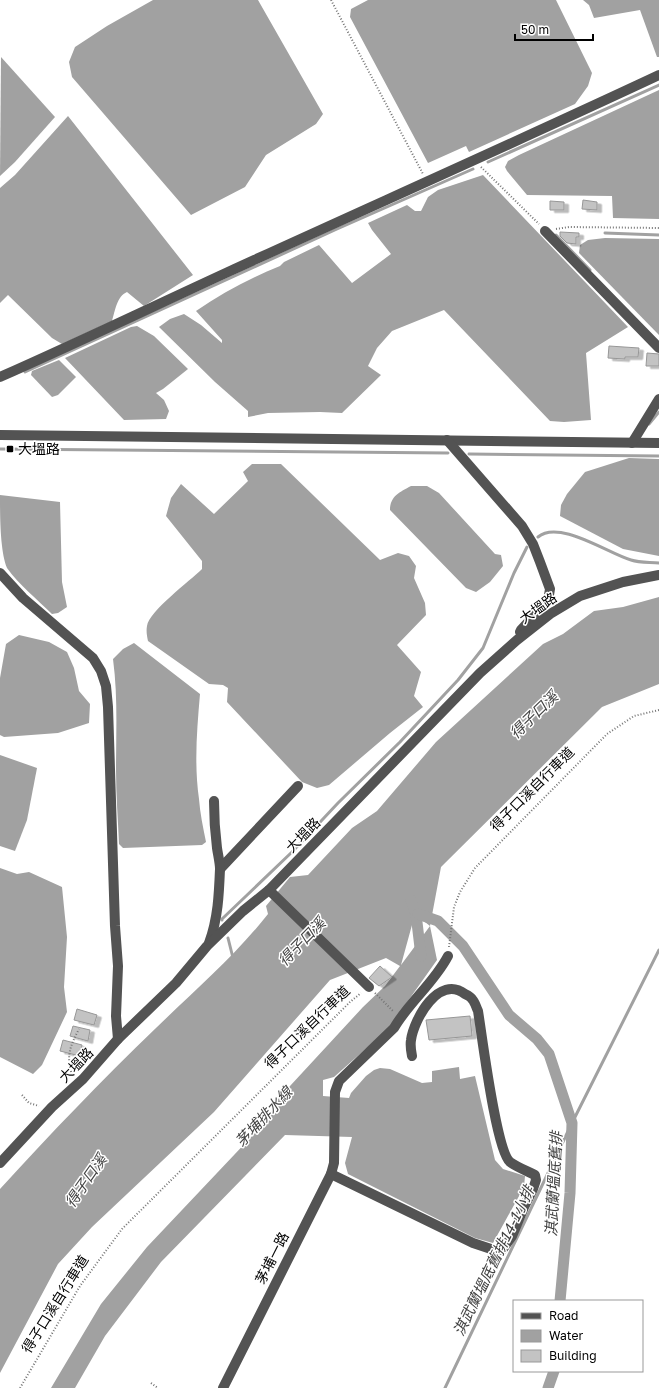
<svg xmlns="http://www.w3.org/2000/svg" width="659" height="1388" viewBox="0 0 659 1388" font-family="'Golos Text','Noto Sans TC',sans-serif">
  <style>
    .water { fill: #a1a1a1; fill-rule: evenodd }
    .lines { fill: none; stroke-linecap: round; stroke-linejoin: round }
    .stream { stroke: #a1a1a1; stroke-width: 3 }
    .canal { stroke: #a1a1a1; stroke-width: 11 }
    .building { fill: #c3c3c3; stroke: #979797; filter: url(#shadow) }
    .path { stroke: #757575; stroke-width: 2; stroke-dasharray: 1 2; stroke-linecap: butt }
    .minor { stroke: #535353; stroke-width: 10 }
    .poi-dot { fill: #000; stroke: #fff; stroke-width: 1.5 }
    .labels { text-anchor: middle; stroke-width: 3; stroke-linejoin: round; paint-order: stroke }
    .poi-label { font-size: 14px; fill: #000; stroke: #fff; text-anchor: start }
    .street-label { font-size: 14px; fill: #000; stroke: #fff }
    .water-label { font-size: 15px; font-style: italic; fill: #424242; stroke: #fff }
  </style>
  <defs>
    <filter id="shadow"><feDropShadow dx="4.5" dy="2.5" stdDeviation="0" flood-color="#0004"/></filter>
  </defs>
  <rect width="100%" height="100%" fill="#fff"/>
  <!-- water -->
  <g class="water">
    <polygon points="153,0 258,0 323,114 316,124 266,155 245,187 191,215 72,77 69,62 75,47 107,26"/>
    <polygon points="368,0 556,0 592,73 588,86 575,104 469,152 466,146 428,163 350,17 351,9"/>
    <polygon points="583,0 659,0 659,57 657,57 640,10 594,18 589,5"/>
    <polygon points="1,57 55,117 15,162 0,176"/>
    <polygon points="659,90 659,219 613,218 612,196 527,195 507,171 505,167 508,161 519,155"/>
    <path d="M68 116 193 275 144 306 127 292C117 296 115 311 112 321L62 344 52 338 8 295 0 303V188L15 175Z"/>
    <path d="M483 175 628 327 586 353 591 420 564 422 550 421 444 310 392 331 377 348 368 366 381 375 342 413 320 412 268 413 248 417V411L215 382 159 327 170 319 184 314 201 325 222 343V340L196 311C222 293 250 278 280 266L284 262 319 245 352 283 391 254 372 230 368 223 407 205 415 211H421L428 197 438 190Z"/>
    <polygon points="605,238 659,239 659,335 579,253 580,245 588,240"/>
    <polygon points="137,326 154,336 188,369 163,389 156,393 164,400 169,411 166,419 124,420 65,358 131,327"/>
    <polygon points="59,360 76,377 58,395 52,397 31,375 32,371"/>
    <polygon points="629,458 659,459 659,556 623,549 560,516 561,505 567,494 585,472"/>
    <path d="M252 464H281L380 560 398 553 409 556 416 566 414 578 425 603 426 615 397 645 421 672 414 696 423 707 390 733 329 785 317 788 302 782 227 702 228 688 223 685 209 684 148 641C147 636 146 631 147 626 149 611 190 581 202 569V561L166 516 171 498 181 484 214 514 248 481 243 472Z"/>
    <path d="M411 486H427L439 493 495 554 501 555 503 566 490 582 476 592 466 588 390 510C390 496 400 492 411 486Z"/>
    <path d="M0 495 60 502 62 582 67 607 58 613 52 614C37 599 19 585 7 568 0 551 0 515 0 495Z"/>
    <path d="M659 597V684L602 707 441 867 430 926 437 960 388 1029 334 1077 323 1080V1096L349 1098 351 1093 366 1076 374 1070 380 1068 390 1069 422 1083 432 1082V1071L459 1067 460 1079 475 1076 495 1160 503 1169 525 1176 524 1187 493 1243 475 1238 348 1174 345 1163 352 1137 285 1135 161 1262 105 1336 75 1388H51L101 1304 147 1247 268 1119 278 1099 363 1007 385 986 400 966 386 958 330 980 214 1112 92 1227 58 1264 0 1373V1189C50 1134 102 1080 156 1028 194 991 235 956 268 914L266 906 290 877 308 875 352 828 377 811 436 742 543 644 563 634 594 611 623 607ZM415 914 430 926 401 965Z"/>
    <polygon points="19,635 49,642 67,652 74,668 79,691 90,704 89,723 58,733 4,737 0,735 0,678 6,644"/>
    <path d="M134 643 200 694C197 729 194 764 199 799 200 813 203 827 206 842L202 845 123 848 119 844C118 820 116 795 116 770 116 733 118 696 113 659L123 649Z"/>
    <polygon points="0,755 37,768 27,820 15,851 0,846"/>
    <polygon points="0,868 17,874 29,872 62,887 67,937 64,987 67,1012 42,1065 33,1074 0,1057"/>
  </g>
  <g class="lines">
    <!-- stream -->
    <g class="stream">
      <polyline points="488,162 659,85"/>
      <polyline points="605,233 659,235"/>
      <polyline points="556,235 590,270"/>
      <polyline points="25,372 337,229 473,169"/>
      <polyline points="649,424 659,412"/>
      <polyline points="0,449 448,453"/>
      <polyline points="469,454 659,456"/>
      <path d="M538 537C559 519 609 554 631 560 640 563 650 562 659 563"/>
      <polyline points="222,920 222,919 292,852 338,803 400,742 458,680 483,648 514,573 527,547"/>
      <polyline points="228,938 233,958"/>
      <polyline points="445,1388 572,1123 659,950"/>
    </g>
    <!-- canal -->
    <g class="canal">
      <polyline points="411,900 416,914 421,956"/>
      <polyline points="418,914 438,921 463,946 509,1015 537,1039 549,1054 572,1123 570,1193 560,1301"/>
      <polyline points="548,1388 554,1371"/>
    </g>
  </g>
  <!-- building -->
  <g class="building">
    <polygon points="583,200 597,202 597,210 582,209"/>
    <polygon points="550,201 564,202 564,210 550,210"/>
    <polygon points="560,232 579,233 579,237 576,237 576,244 567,243 560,236"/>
    <polygon points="609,346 639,348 638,357 625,357 625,359 608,358"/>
    <polygon points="647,353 659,354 659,366 646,366"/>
    <polygon points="380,966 392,977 379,986 369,978"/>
    <polygon points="77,1009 97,1015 94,1025 74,1020"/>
    <polygon points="470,1016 472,1036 429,1040 426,1020"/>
    <polygon points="73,1026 90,1030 88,1041 70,1036"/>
    <polygon points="63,1040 82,1045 80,1056 60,1051"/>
  </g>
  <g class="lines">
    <!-- path -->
    <g class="path">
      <polyline points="331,0 423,174"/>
      <polyline points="481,167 539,224"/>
      <polyline points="556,229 569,227 659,228"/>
      <polyline points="449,947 454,907 460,892 475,868 607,734 634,716 659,710"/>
      <polyline points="375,993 393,1011"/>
      <path d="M72 1075C66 1056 70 1046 79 1029"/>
      <polyline points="22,1095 29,1103 39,1106"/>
      <polyline points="151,1383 158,1388"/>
      <polyline points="20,1388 80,1286 122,1229 350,1002 361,993"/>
    </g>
    <!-- minor -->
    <g class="minor">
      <polyline points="545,231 659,348"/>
      <path d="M0 377C77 343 152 307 228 272 372 206 516 142 659 75"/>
      <polyline points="0,435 659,443"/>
      <polyline points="447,440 522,526 533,544 540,562 550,589 548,601 521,630 520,632"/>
      <polyline points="632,443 659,399"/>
      <polyline points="0,573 23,598 93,658 101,671 106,686 108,707 115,926 118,966 116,1016 118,1039"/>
      <polyline points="220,869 298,786"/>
      <polyline points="269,890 369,987"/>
      <path d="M209 943C218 919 219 894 220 869 220 863 218 855 217 848 215 832 214 817 214 801"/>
      <polyline points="0,1163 52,1107 83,1079 118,1039 176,983 207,946 243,911 269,890 480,673 517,640 550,614 580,596 623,582 659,575"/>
      <path d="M331 1174 473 1243 491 1249 502 1250 512 1236 524 1207 533 1189 536 1180 535 1175C527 1171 517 1167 510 1162 496 1150 482 1035 478 1011 476 1007 475 1002 472 999 471 997 467 995 465 994 439 974 414 1019 411 1040 410 1046 411 1051 412 1056"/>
      <path d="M223 1388 331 1174 334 1163 335 1092 339 1081 394 1028C409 1002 434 983 448 956"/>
    </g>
  </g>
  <!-- markers -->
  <rect class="poi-dot" x="6" y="445" width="8" height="8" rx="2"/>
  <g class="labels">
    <!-- poi labels -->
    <g class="poi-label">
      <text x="18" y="454">大塭路</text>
    </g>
    <!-- street labels -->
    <g class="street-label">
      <text transform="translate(538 608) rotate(-35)" y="5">大塭路</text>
      <text transform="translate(532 789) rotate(-45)" y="5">得子口溪自行車道</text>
      <text transform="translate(303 835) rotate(-46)" y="5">大塭路</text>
      <text transform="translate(307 1027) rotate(-44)" y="5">得子口溪自行車道</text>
      <text transform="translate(76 1065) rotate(-46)" y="5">大塭路</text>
      <text transform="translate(272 1258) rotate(-63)" y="5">茅埔一路</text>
      <text transform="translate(55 1304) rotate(-58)" y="5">得子口溪自行車道</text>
    </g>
    <!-- water labels -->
    <g class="water-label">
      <text transform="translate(534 715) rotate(-44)" y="5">得子口溪</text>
      <text transform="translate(302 942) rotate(-46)" y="5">得子口溪</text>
      <text transform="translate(264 1117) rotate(-47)" y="5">茅埔排水線</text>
      <text transform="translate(86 1181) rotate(-55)" y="5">得子口溪</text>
      <text transform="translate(554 1184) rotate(-87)" y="5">淇武蘭塭底舊排</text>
      <text transform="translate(494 1261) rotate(-64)" y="5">淇武蘭塭底舊排14-1小排</text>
    </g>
  </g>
  <!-- legend -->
  <rect x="513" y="1300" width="130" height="72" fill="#ffffff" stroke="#999999"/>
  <rect x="521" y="1313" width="20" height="6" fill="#535353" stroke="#999999"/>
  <text x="549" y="1320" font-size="12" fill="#000000">Road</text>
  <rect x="521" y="1330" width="20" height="12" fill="#a1a1a1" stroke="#999999"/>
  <text x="549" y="1340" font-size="12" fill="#000000">Water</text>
  <rect x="521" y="1350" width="20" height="12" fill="#c3c3c3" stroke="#999999"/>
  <text x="549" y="1360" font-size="12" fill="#000000">Building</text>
  <!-- scale -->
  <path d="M515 34v6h78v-6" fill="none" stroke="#000000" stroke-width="2"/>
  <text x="521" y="34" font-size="12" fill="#000000" stroke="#ffffff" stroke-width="3" paint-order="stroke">50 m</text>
</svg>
